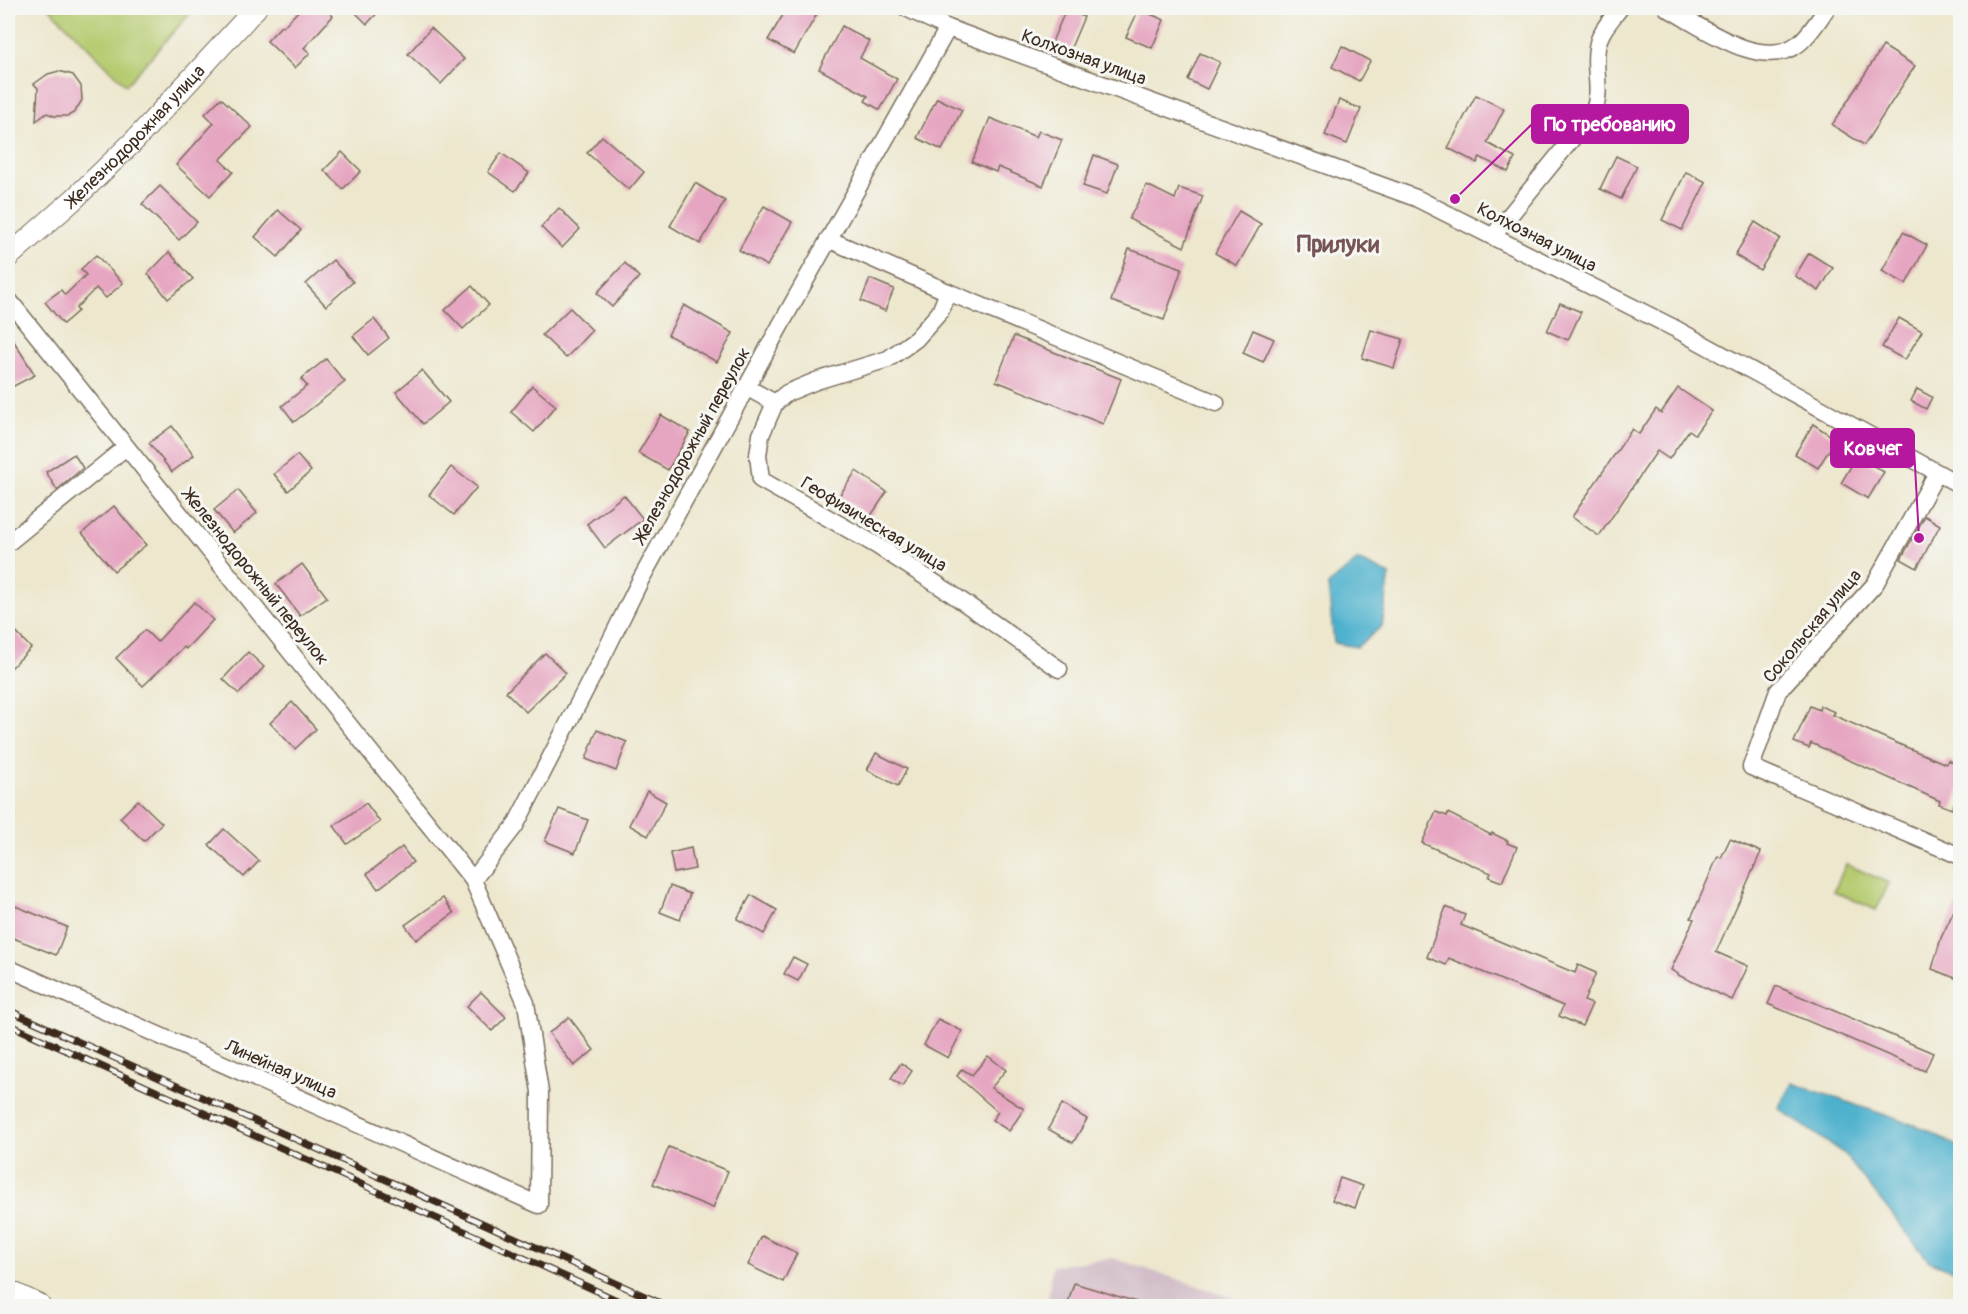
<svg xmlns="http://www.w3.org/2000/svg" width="1968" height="1314" viewBox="0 0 1968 1314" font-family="Pangolin,sans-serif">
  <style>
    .industrial { fill: #d2bdc8 }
    .green { fill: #b5cb6f; stroke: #787a46; stroke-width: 1.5 }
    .water { fill: #4eb1cd; stroke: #446e76; stroke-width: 1.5 }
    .building { fill: #e6a6c1 }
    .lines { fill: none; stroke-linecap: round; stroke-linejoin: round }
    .minor-casing { stroke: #796c5c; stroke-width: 19 }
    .tertiary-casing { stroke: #796c5c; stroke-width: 23 }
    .secondary-casing { stroke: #796c5c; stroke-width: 26 }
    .minor { stroke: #fff; stroke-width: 16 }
    .tertiary { stroke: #fff; stroke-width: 21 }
    .secondary { stroke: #fff; stroke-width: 24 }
    .rail-casing { stroke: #3b2a1e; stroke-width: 7 }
    .rail { stroke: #f6f6f2; stroke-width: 4.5; stroke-dasharray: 14; stroke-linecap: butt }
    .labels { text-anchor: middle; stroke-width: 6; stroke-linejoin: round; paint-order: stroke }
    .street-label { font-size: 18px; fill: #3b2a1e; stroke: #f6f6f2 }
    .district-label { font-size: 24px; font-weight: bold; fill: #775557; stroke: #f6f6f2 }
    .leader { fill: none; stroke: #b5179e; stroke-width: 2 }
    .callout-dot { fill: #b5179e; stroke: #f6f6f2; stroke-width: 2 }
    .callout { fill: #b5179e; stroke: #b5179e; stroke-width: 2 }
    .callout-label { font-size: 20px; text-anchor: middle; font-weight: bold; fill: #fff }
  </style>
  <rect width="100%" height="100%" fill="#f6f6f2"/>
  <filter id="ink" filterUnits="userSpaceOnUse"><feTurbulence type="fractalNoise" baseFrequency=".0167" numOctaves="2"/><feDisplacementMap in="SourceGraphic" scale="12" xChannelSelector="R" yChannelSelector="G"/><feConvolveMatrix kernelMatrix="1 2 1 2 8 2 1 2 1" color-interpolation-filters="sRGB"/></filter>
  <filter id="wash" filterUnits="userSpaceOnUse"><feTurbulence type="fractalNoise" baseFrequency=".008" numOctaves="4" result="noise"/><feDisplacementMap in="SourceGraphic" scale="24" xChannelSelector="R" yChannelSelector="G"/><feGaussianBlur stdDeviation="1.35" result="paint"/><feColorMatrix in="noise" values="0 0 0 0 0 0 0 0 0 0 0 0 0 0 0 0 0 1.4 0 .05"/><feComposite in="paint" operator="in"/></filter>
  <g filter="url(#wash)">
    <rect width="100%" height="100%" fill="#ede7ce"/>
    <!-- industrial -->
    <polygon class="industrial" points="1113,1258 1259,1306 1047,1306 1052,1266"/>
    <!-- green -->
    <g class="green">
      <polygon points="49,8 195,8 126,85"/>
      <polygon points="1846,864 1889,883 1876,910 1834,891"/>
    </g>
    <!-- water -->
    <g class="water">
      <polygon points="1358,560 1390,575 1382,626 1357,647 1334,643 1328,585"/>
      <polygon points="1792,1083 1926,1129 1960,1148 1960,1273 1929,1261 1844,1154 1778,1108"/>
    </g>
    <g id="blocks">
      <!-- building -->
      <g class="building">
        <polygon points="301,8 324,8 333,16 304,48 310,53 295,68 267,41 281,26 283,27"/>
        <polygon points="351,8 382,8 367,24"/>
        <polygon points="787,8 810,8 818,12 794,54 768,40"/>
        <polygon points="1066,9 1084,17 1067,57 1049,49"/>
        <polygon points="1139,9 1164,20 1152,48 1126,37"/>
        <polygon points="842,26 869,41 860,58 897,79 880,110 865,101 868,96 819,69"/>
        <polygon points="431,28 464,59 441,84 408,54"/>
        <polygon points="1342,46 1370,61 1359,81 1332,67"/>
        <polygon points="1883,46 1915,66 1864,145 1832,125"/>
        <polygon points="1200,53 1220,62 1207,89 1188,80"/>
        <polygon points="59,71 73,75 81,86 82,100 75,112 68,116 54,116 47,113 36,121 38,88 34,84 48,74"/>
        <polygon points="1476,95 1504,109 1487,143 1515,158 1508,172 1480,157 1477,163 1448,148"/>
        <polygon points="221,98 252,127 220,160 233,172 210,196 176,165 214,123 205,114"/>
        <polygon points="937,98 962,110 942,150 917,138"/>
        <polygon points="1339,100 1361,109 1347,144 1325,135"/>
        <polygon points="990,118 1036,137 1039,131 1062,140 1043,186 998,167 996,172 972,162"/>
        <polygon points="602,136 644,172 629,190 587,153"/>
        <polygon points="342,152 361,171 343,189 324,170"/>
        <polygon points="501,153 529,173 515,191 488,172"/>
        <polygon points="1094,155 1118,164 1107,194 1083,186"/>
        <polygon points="1616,156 1637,166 1621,199 1600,189"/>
        <polygon points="1686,172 1706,182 1682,230 1662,220"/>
        <polygon points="695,183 725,201 700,244 670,226"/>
        <polygon points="1147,185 1175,199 1179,188 1203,196 1184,247 1129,219"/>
        <polygon points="160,186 197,222 179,240 142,204"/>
        <polygon points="764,206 792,222 767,266 739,250"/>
        <polygon points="559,208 580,229 562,248 541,227"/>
        <polygon points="278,210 301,230 278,257 255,237"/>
        <polygon points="1239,211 1261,224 1237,266 1215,253"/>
        <polygon points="1755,222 1780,238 1760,270 1735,255"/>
        <polygon points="1903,232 1927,245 1906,284 1882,271"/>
        <polygon points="1129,249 1182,268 1164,320 1111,301"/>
        <polygon points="169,252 193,279 168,299 148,274"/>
        <polygon points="1809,253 1833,268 1819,291 1795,276"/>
        <polygon points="96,255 123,283 106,298 96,288 76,308 78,311 63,324 45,302 61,290 65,295 86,275 81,269"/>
        <polygon points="333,260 353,282 326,306 306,284"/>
        <polygon points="625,263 639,277 612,307 597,293"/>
        <polygon points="870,279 894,289 885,311 861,301"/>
        <polygon points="472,286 489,305 463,329 445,310"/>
        <polygon points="1560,303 1581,312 1568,340 1547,331"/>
        <polygon points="684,305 733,333 717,362 668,335"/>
        <polygon points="570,308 592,330 566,358 542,335"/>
        <polygon points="1899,318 1922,331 1905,360 1882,347"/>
        <polygon points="374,319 389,338 368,355 353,336"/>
        <polygon points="1253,330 1274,339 1263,362 1243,353"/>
        <polygon points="1371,330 1403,339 1394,368 1362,358"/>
        <polygon points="8,332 35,375 8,389"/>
        <polygon points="1014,336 1121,379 1103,424 996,381"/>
        <polygon points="326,359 345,382 294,422 282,406 307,386 301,379"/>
        <polygon points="422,370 449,402 423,424 396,392"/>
        <polygon points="532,386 556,406 534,432 511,412"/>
        <polygon points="1678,388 1712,411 1695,434 1689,430 1669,459 1657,451 1599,536 1572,517 1632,429 1639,434 1656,409 1661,413"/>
        <polygon points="1917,389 1932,397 1926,409 1911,401"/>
        <polygon points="661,415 690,432 668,470 638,453"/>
        <polygon points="1813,424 1836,439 1818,468 1795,454"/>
        <polygon points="172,426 194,455 172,472 149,443"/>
        <polygon points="74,454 83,468 57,490 46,472"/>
        <polygon points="297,455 311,471 288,491 274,474"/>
        <polygon points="1857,456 1884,472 1868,499 1841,483"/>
        <polygon points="451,467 477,487 454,515 429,495"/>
        <polygon points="856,471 887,492 870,517 839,496"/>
        <polygon points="238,490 257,513 233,533 214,510"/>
        <polygon points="624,495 643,519 605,548 587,524"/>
        <polygon points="114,506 146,545 114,571 82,533"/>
        <polygon points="1925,516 1940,525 1917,568 1901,559"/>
        <polygon points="302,564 327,597 300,616 276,584"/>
        <polygon points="194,602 213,620 186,649 184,647 143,686 116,658 145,630 157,642"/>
        <polygon points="8,624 31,648 8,671"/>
        <polygon points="248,652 264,667 239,694 223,679"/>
        <polygon points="545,653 566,673 526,712 506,692"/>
        <polygon points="292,702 316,729 295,749 270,723"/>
        <polygon points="1810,706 1819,710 1820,706 1835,712 1833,715 1894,742 1946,764 1948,760 1960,766 1960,789 1952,809 1939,804 1940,801 1811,743 1809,748 1794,742"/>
        <polygon points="597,730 627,742 616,771 586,759"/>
        <polygon points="876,753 907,769 898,786 867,770"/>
        <polygon points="647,791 666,802 648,836 629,825"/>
        <polygon points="138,800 162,823 144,841 120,818"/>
        <polygon points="366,803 380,822 347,844 334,826"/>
        <polygon points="559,809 588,820 575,853 545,841"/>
        <polygon points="1436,812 1447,816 1448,813 1491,835 1492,833 1508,841 1507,843 1517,847 1502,882 1489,877 1491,873 1422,843"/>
        <polygon points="224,829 259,861 244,877 209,845"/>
        <polygon points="1730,839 1761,852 1716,952 1748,966 1732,1000 1678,975 1678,974 1671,970 1694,919 1691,918 1718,856 1721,858"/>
        <polygon points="402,847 413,862 378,889 367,874"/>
        <polygon points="691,848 695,869 674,873 670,853"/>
        <polygon points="670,886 690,894 680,920 660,912"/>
        <polygon points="751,895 777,910 764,934 737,919"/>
        <polygon points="443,898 454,913 416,940 405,925"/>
        <polygon points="1960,898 1960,980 1932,969 1941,938"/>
        <polygon points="8,903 67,927 56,955 8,936"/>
        <polygon points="1446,907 1465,915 1461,925 1575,973 1578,965 1596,973 1584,1001 1592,1004 1582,1026 1559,1016 1563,1006 1449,958 1446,965 1427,957"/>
        <polygon points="793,957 807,964 798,981 784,974"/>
        <polygon points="1776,986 1933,1053 1925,1071 1768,1004"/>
        <polygon points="481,992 506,1017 492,1031 467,1006"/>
        <polygon points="569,1017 594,1050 574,1066 549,1033"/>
        <polygon points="938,1019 962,1031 948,1058 924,1045"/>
        <polygon points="988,1056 1006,1070 991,1088 1024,1109 1009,1131 992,1120 998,1112 957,1076 962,1069 972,1075"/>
        <polygon points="901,1063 912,1071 902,1086 891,1078"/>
        <polygon points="1062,1104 1087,1119 1073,1143 1048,1129"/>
        <polygon points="669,1147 728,1171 713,1208 653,1184"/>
        <polygon points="1340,1178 1363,1186 1355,1208 1332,1200"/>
        <polygon points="762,1236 797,1253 783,1282 748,1265"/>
        <polygon points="1074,1283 1140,1303 1140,1306 1067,1306"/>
      </g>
    </g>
  </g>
  <g filter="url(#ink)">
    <use href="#blocks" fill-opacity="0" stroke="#796c5c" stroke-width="1.5"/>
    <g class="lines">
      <defs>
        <g id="minor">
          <polyline points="906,8 948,28 1416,198 1674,328 1960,485"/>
          <path d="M1667 8C1701 26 1761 72 1798 44 1810 35 1819 19 1827 8"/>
          <path d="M1493 236 1593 113C1603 89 1593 72 1597 48 1599 32 1611 20 1620 8"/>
          <polyline points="828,239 948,292 1216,403"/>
          <polyline points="948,292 940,312 916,339 888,359 816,381 787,393 775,403 761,435 758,455 761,480 876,545 949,592 1059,669"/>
          <polyline points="8,299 473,880 526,1003 540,1092 539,1205 8,968"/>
          <polyline points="746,387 775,403"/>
          <polyline points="1937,473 1875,584 1778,691 1751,767 1960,856"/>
          <polyline points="8,543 126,447"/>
          <polyline points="473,880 515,826 606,650 640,581 790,308 948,28"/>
        </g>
        <g id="tertiary">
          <path id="s1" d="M8 257 73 200 134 141 256 8"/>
        </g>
        <polyline id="secondary" points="8,1292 38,1306"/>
      </defs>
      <!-- minor casing -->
      <use href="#minor" class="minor-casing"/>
      <!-- tertiary casing -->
      <use href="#tertiary" class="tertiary-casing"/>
      <!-- secondary casing -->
      <use href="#secondary" class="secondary-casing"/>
      <!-- minor -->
      <use href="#minor" class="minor"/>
      <!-- tertiary -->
      <use href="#tertiary" class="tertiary"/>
      <!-- secondary -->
      <use href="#secondary" class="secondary"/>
      <defs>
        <g id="rail">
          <polyline points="8,1010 667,1306"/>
          <polyline points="8,1024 630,1306"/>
        </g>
      </defs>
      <!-- rail casing -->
      <use href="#rail" class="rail-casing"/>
      <!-- rail -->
      <use href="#rail" class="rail"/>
    </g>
  </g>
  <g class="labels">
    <!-- street labels -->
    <g class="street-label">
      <text transform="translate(1084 57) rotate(20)" y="6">Колхозная улица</text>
      <text dy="6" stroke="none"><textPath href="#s1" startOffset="176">Железнодорожная улица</textPath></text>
      <text transform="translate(1537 237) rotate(27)" y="6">Колхозная улица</text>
      <text transform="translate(692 445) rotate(-61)" y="6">Железнодорожный переулок</text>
      <text transform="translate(874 524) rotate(31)" y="6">Геофизическая улица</text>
      <text transform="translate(256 577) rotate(51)" y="6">Железнодорожный переулок</text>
      <text transform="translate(1812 626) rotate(-50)" y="6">Сокольская улица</text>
      <text transform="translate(281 1069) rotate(24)" y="6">Линейная улица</text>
    </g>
    <!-- district labels -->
    <g class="district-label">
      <text x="1338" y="252">Прилуки</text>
    </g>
  </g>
  <!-- callouts -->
  <path class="leader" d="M1455 199L1532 124M1919 538L1914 448"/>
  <g class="callout-dot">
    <circle cx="1455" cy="199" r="6"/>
    <circle cx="1919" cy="538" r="6"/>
  </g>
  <g class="callout">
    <rect x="1532" y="105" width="156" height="38" rx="6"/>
    <rect x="1831" y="429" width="83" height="38" rx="6"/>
  </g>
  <g class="callout-label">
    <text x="1610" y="131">По требованию</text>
    <text x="1873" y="455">Ковчег</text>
  </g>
  <!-- margin -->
  <rect width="1968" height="1314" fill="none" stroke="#f6f6f2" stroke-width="30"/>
</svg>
